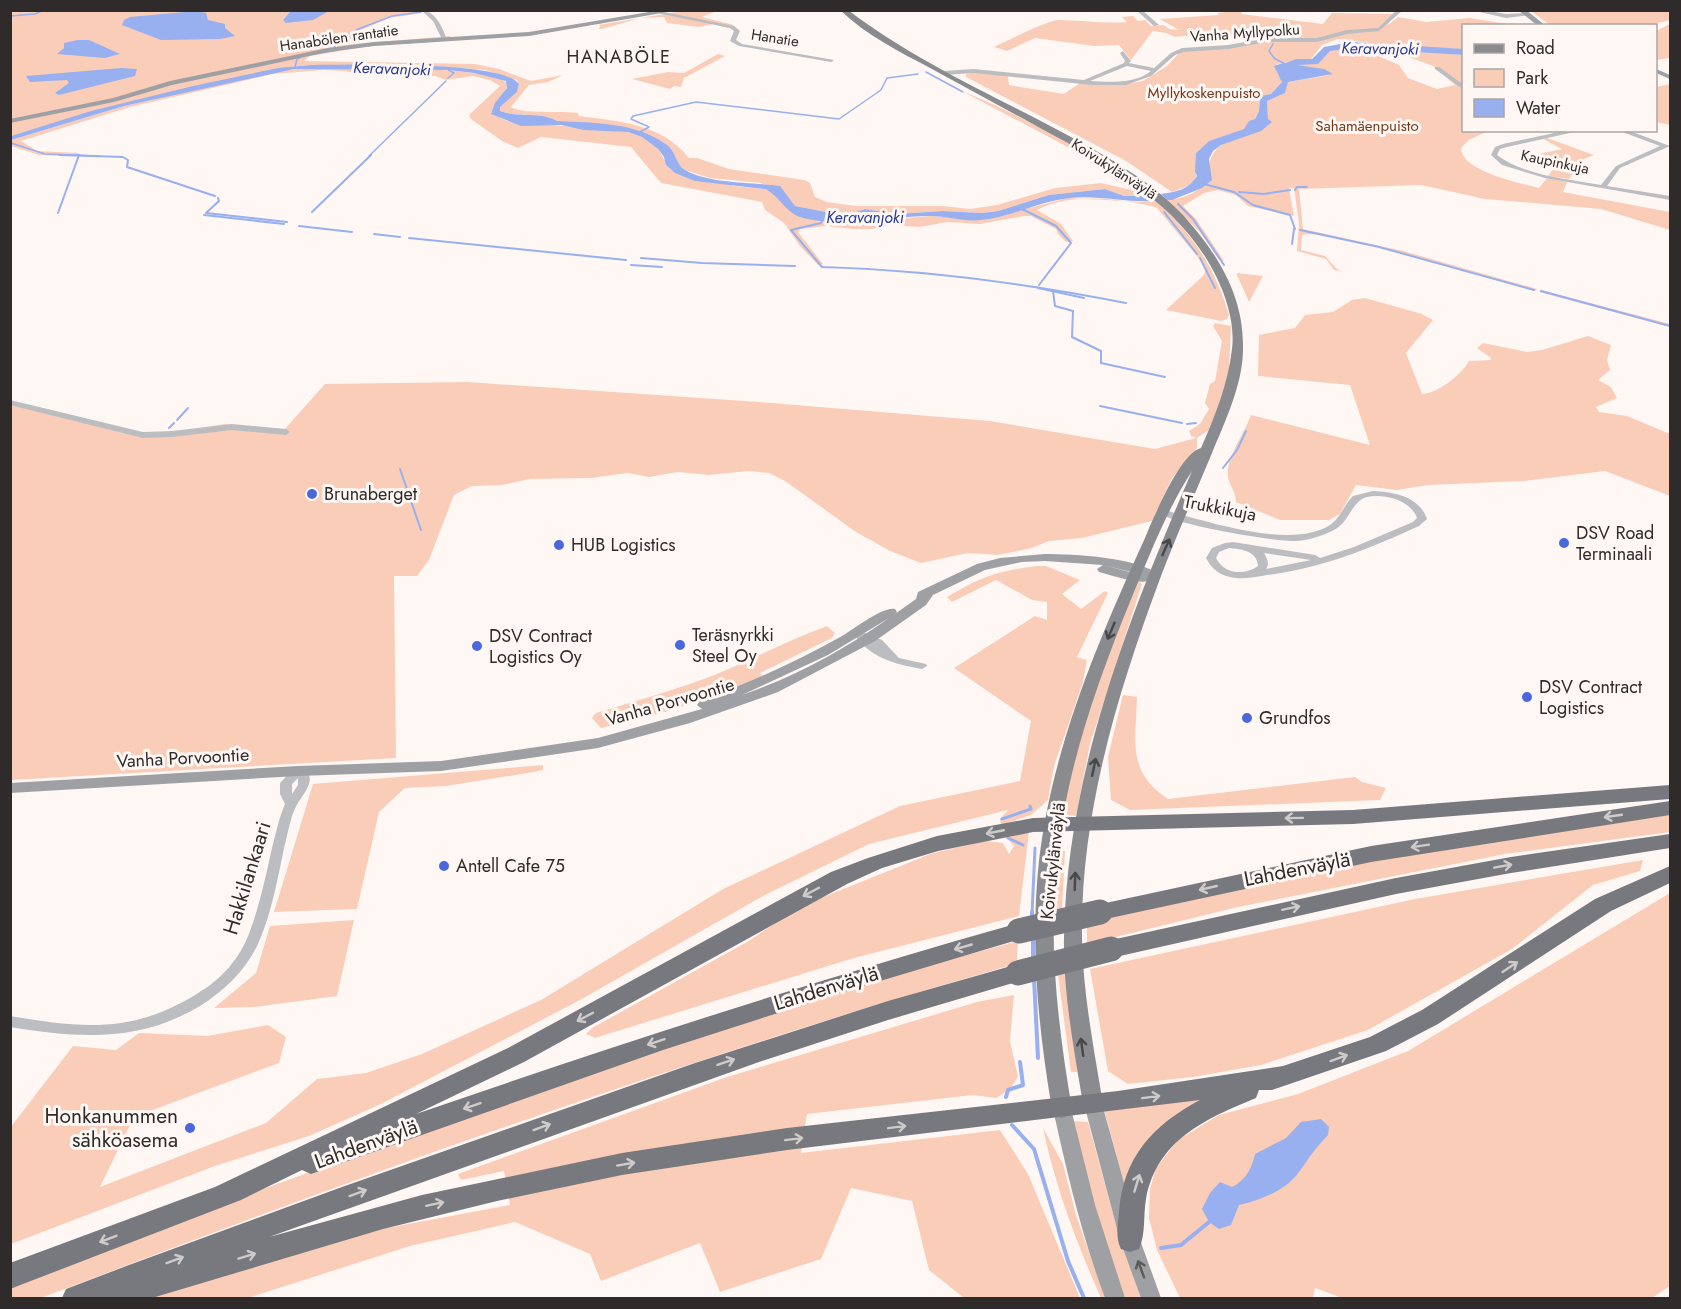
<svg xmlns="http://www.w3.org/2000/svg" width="1681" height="1309" viewBox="0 0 1681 1309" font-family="Jost,sans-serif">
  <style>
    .green { fill: #facdb8; fill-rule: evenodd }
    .water { fill: #98aff0 }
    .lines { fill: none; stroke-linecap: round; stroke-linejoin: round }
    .stream-far3 { stroke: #98aff0; stroke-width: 1.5 }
    .stream-far2 { stroke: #98aff0; stroke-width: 2 }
    .stream-far1 { stroke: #98aff0; stroke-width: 3 }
    .stream { stroke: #98aff0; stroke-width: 4 }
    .river { fill: #98aff0; fill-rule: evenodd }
    .street { fill: #bcbdc0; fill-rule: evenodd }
    .secondary { fill: #9ea0a4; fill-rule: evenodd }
    .primary { fill: #898b8f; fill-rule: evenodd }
    .highway { fill: #77797e; fill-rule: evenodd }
    .highway-bridge-far1 { stroke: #77797e; stroke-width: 20 }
    .highway-bridge { stroke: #77797e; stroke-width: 25 }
    .oneway { stroke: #494848 }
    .oneway2 { stroke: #cfcbcb }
    .oneway3 { stroke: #5b5a5b }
    .poi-dot { fill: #4a68dc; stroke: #fef7f4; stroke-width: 2 }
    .labels { text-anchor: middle; stroke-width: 6; stroke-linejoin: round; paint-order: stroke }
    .far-street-label { font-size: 15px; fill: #2e2b2a; stroke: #fef7f4 }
    .far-park-label { font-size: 15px; fill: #73391b; stroke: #fef7f4 }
    .far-water-label { font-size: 16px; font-style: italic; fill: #273a96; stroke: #fef7f4 }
    .far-quarter-label { font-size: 18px; letter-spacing: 1.5px; fill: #2e2b2a; stroke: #fef7f4 }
    .poi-label { font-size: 18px; fill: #2e2b2a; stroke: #fef7f4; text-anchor: start }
    .street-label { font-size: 18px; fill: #2e2b2a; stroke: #fef7f4 }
    .near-street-label { font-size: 21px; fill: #2e2b2a; stroke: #fef7f4 }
    .near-poi-label { font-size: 21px; fill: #2e2b2a; stroke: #fef7f4; text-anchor: end }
  </style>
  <rect width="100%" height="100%" fill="#fef7f4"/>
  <!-- green -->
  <g class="green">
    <polygon points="719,10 702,17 734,25 729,28 713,24 699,27 667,23 664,17 640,18 602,29 599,29 600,26 598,25 683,11"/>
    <path d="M1243 10 1241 14 1323 24 1332 13 1393 14 1388 25 1398 17 1426 22 1470 18 1514 25 1464 26 1463 49H1420L1338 39 1322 45 1311 59 1277 64 1282 82 1271 94 1260 96 1259 111 1255 119 1249 121 1245 129 1209 141 1196 153C1198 183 1199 182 1172 192L1126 161 966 77V74L977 72 1008 76 1009 85 1064 94 1080 83 1120 85 1143 81 1167 66 1181 51 1255 42 1254 40 1210 33 1175 37 1166 33 1153 31 1131 60 1119 45 1094 46 1035 38 1007 51 994 47C1007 41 1048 20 1059 20 1081 20 1103 24 1127 22L1122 17 1133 16 1138 21 1145 20 1151 26 1164 25 1169 29 1179 30 1160 19 1219 15 1217 13Z"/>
    <path d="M10 11H416L422 13 389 18 361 30 362 34 341 45 450 36 452 37 531 33 534 35 371 46 310 56 304 61 475 64 499 69 531 81 563 75 548 82 529 85 511 107C524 115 561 110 578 113L579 116C621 122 661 123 689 158H697L729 169 804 180 810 183 815 197 827 202 856 206H943L970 209 997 205 1055 188 1101 183 1131 190 1064 145 962 91C1029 118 1092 155 1151 196H1124L1105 189 1049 195 998 211 982 213 943 211 897 214 865 209 853 213 826 212 795 206 786 195 761 183 710 178 685 170 680 166 671 148 616 126 557 121C541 111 519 118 500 111V107L517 92 519 84 517 80 485 70 450 67 311 65 290 67 120 104 11 136Z"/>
    <polygon points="1531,11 1670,11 1670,20 1646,26 1550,25"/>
    <polygon points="1670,24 1670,58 1656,60 1656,31"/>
    <path d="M1361 47 1463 55 1464 130 1488 131 1469 140 1461 148C1461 171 1520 183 1539 188L1547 178 1567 182 1563 192 1670 212V230L1601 209 1485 199 1421 185 1299 189 1303 229 1403 251 1537 289 1535 291C1502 281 1322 227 1302 235L1301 250 1325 256 1337 269 1343 271 1334 270 1326 259 1297 251 1299 223 1294 188H1289L1294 216 1248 206 1236 195 1218 190 1204 193 1183 206 1196 219 1224 261H1220L1199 231 1167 200C1185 199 1200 191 1211 177 1202 141 1241 137 1267 126L1271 122 1268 120 1267 101 1281 95 1288 82 1330 75 1308 67 1292 66 1301 63H1318L1332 49ZM1376 55 1406 56 1433 66 1455 85 1437 89 1408 78 1399 65Z"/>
    <polygon points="718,54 725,56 684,78 681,87 674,86 670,89 632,79 668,72 684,73"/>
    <path d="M306 68C339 68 491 64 508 84 506 91 495 106 491 113L507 121 628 132 642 137 658 149 670 169 734 186 765 189 774 193 806 217 822 222 847 223 932 216 981 220 1068 198 1142 202 1156 201C1192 232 1216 270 1229 315L1227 319 1221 321 1166 310 1204 275 1206 267 1157 208 1151 206C1116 198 1070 193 1037 210L1061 224 1073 241 1066 242 1058 234 1056 229 1031 216H1024L980 224 948 222 919 227 891 225 872 229H853L827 226 800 229 798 232 823 264 818 265 800 246 784 223 765 210 762 202 661 183 631 147 541 137 518 148 502 141 471 119 469 115 500 86 490 80 473 76 446 80 435 76 356 74 345 71 323 70 273 74 130 107 21 141 37 151 79 153 77 156 39 155 11 146V140L124 106 277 71Z"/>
    <polygon points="1670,84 1670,125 1656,122 1656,87"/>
    <polygon points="1547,138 1594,155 1584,159 1569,179 1548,176 1555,167 1531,158 1534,155 1562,149 1543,139"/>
    <polygon points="1237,273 1263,276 1249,302 1237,275"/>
    <polygon points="1541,290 1670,324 1670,327 1539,292"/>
    <path d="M1365 298 1422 314 1433 320 1406 353 1422 394C1437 394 1462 374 1469 361L1490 360 1491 358 1477 348 1483 343 1527 352 1542 350 1588 336 1611 345 1607 360 1610 370 1598 380 1611 387 1617 398 1596 407 1599 412 1627 416 1670 434V496L1605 471 1524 481 1428 485 1397 490 1356 485 1340 514 1329 520H1280L1236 502C1236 491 1229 486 1228 476 1225 460 1245 432 1251 415L1370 445 1350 385 1258 376 1259 335 1295 328 1305 315 1333 312 1352 300Z"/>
    <polygon points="1215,323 1231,326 1229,369 1224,393 1210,429 1197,438 1197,448 1172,478 1152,521 1082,538 1049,541 1032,548 998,555 968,553 921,563 890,551 856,532 785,481 769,473 748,471 709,475 678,472 649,477 628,473 591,478 530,479 502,485 472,486 454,495 429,560 417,576 394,576 396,758 11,780 12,405 137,433 168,433 225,424 283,431 325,384 468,382 759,402 990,421 1155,449 1196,438 1191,436 1189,431 1200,424 1209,409 1205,403 1210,384 1215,381 1222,341 1213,326"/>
    <path d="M1037 566H1046L1080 580 1062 594 1081 609 1105 591 1108 593 1077 657 1087 660 1083 682 1054 766 1048 800 1031 815 1001 825 1000 819 1008 810 869 844 765 895 580 1000 381 1104 309 1136 215 1166 11 1244 10 1128 73 1046 116 1050 139 1033 207 1036 268 1025 286 1037 279 1063 134 1117 100 1187 266 1123 317 1079 366 1073 422 1054 541 1000 723 889 900 806 1020 781 1031 721 954 668 1035 616 1047 620V602L1032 600 996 580 952 602 947 597C981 577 997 571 1037 566Z"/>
    <path d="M1139 581 1142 584 1090 744 1076 816 1063 814C1076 733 1107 656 1139 581Z"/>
    <path d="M827 626 835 633 832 638 760 673 762 676C711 701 656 715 601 728L592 718 596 713C639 700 683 688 724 671 759 656 791 639 827 626Z"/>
    <path d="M1123 695 1137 697C1136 741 1126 771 1168 799L1355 777 1362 782 1386 788 1380 800 1130 810 1111 800 1108 757Z"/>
    <polygon points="543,765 543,770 534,772 446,786 405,788 379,812 357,909 274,912 313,784"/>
    <polygon points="1670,813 1670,832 1505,854 1238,907 1087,944 1087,924 1109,918 1383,858"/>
    <polygon points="1029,832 1019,916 854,958 595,1038 586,1034 592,1028 747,942 801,906 933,853 986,841 1003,843 1009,854 1014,846 1004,835"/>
    <polygon points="1058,850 1065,851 1062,909 1054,912"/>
    <polygon points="1643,860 1640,871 1593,885 1512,949 1368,1030 1261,1065 1193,1077 1128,1084 1108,1071 1090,969 1415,899"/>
    <polygon points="1670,893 1670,1286 1652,1298 1342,1298 1315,1288 1313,1298 1180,1298 1157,1250 1149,1218 1150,1189 1156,1168 1178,1140 1219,1115 1298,1094 1408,1051"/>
    <polygon points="354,920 337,996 255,1007 214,1008 256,973 270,926"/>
    <path d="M1018 941 1017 961 1008 966C681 1060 359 1176 41 1298H11L10 1283C286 1180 562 1077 843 990 901 972 960 957 1018 941Z"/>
    <polygon points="1065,972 1078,1072 1071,1072 1058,974"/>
    <polygon points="1014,995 1010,1041 1018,1077 1010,1089 996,1098 973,1095 807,1114 801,1153 1000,1130 1028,1174 1080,1298 964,1298 929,1270 912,1201 851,1188 821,1259 720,1292 700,1243 601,1281 590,1254 515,1222 410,1246 248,1298 145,1298 186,1284 365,1232 510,1205 504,1171 461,1180 458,1174 727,1077 977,1002"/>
    <polygon points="1212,1096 1125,1187 1104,1109"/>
    <polygon points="1072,1121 1088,1122 1115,1221 1141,1298 1125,1298 1098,1220"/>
    <path d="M1043 1128 1063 1164 1076 1215 1105 1298H1101C1077 1244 1055 1186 1043 1128Z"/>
  </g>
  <!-- water -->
  <g class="water">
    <polygon points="292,10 329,10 329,11 313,20 286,23 283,20"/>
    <polygon points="196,11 206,13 208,20 225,24 225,28 235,36 220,39 161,40 122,25 124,20 130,17"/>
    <polygon points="78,40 89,40 120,54 105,58 57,54 64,48 64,43"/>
    <path d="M1283 63 1324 69 1333 74 1288 82 1285 93 1267 101 1268 119 1272 122 1261 131 1221 145 1213 151 1209 159 1212 180 1202 188 1172 200H1167L1161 194C1176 192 1188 190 1197 176L1195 171 1196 153 1209 141 1244 129 1249 121 1255 119 1259 111 1260 96 1271 94 1282 82 1274 66Z"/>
    <path d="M311 65C345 65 502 60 519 84L517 92 500 107V111C519 118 541 111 557 121 595 123 636 122 667 145 676 151 676 165 685 170 709 184 752 182 780 186L795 206 826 212 853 213 865 209 897 214 943 211 982 213 998 211 1049 195 1105 189 1124 196H1151L1156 201C1127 203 1099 195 1070 198 1040 201 1011 217 981 220 964 222 947 216 931 216 885 216 845 230 800 217 785 212 779 195 765 189L695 181 675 173 666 165 664 157 658 149 642 137 628 132 584 130 561 125 521 126 491 114 495 103 507 88 506 81 474 73 448 70 294 69 124 106 11 140V136L91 111 193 86 278 68Z"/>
    <polygon points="121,68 137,69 135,76 59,95 55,93 69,83 67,80 30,82 26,76"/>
    <path d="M1321 1119 1329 1127 1328 1135C1316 1147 1309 1158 1299 1172 1285 1191 1261 1200 1239 1205L1231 1225 1219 1229 1209 1222 1202 1209 1210 1193 1220 1182 1232 1187C1246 1180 1252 1168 1255 1154L1286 1138 1301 1122Z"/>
  </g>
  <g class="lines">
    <!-- stream-far3 -->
    <g class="stream-far3">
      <polyline points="14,10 18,10"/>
      <polyline points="10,16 35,14 44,10"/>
      <polyline points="1273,44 1269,51 1274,58 1285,64"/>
      <polyline points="336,48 333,45 358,34 356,30 392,16 421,12"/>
      <polyline points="320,53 338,50"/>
      <polyline points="295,67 297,59 301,57"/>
      <polyline points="447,69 454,73 448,78"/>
      <polyline points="926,72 963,92"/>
      <polyline points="640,132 649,127 631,119 633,116 696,102 839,119 881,90 887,78 918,74"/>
      <polyline points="11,138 11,143 45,154 99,156"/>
      <polyline points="369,156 446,81"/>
    </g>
    <!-- stream-far2 -->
    <g class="stream-far2">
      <polyline points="60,155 123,157 128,160 127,167 215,196"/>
      <polyline points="1204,184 1234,192 1253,205 1290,215 1295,229"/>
      <polyline points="1295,190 1297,187 1307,187"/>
      <polyline points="1239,192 1264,194 1290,190"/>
      <polyline points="218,198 219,201 206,213 287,222"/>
      <polyline points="1178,204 1193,219 1224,265"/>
      <polyline points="1022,209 1056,226 1071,243 1039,285"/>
      <polyline points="312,212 371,155"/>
      <polyline points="1164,212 1197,254"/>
      <polyline points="58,213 79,155"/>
      <polyline points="204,215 284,224"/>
      <path d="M823 218 821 223 791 230 822 267C925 270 1025 283 1126 303"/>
      <polyline points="299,226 352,232"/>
      <polyline points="1300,230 1379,247 1534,290"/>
      <polyline points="374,234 400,237"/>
      <polyline points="409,238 626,260"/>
      <polyline points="1292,244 1294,229"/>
      <polyline points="641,258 702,263 795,266"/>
      <polyline points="1200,258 1215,288"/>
      <polyline points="631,265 662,267"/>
      <polyline points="1038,288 1084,298"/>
      <polyline points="1053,291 1055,306 1073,311 1072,337 1101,351 1101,363 1165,377"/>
      <polyline points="1541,291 1670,326"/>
      <polyline points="1100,406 1182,423"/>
      <polyline points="177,420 188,408"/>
      <polyline points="1187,424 1196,423"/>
      <polyline points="169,428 174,423"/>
      <polyline points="1223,468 1237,450 1246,431"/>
      <polyline points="400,469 421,530"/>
    </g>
    <!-- stream-far1 -->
    <g class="stream-far1">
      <polyline points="1002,819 1031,809 1030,806"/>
      <polyline points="1008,838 1023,845"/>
      <polyline points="1032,914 1035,848"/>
    </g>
    <!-- stream -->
    <g class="stream">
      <polyline points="1032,918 1032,912"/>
      <polyline points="1033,936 1033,960"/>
      <polyline points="1034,978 1038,1058"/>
      <polyline points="1006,1097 1008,1090 1023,1085 1020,1062"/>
      <polyline points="1012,1125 1034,1149 1068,1261 1084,1298"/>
      <polyline points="1161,1248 1181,1245 1209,1222"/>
    </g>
    <!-- river -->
    <polygon class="river" points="1351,42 1464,49 1464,55 1351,48 1330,51 1318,64 1297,65 1286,69 1290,79 1285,82 1280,79 1278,66 1296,59 1312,59 1324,47"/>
    <!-- street -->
    <g class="street">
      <path d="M421 10C435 10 444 29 447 41H443L433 21Z"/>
      <polygon points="642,10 654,10 734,26 740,31 736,40 742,44 834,60 831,62 739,46 730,41 734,31 730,28"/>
      <polygon points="1136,10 1142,10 1159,25 1154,26"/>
      <path d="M1397 10H1403L1379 31 1347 34 1317 42H1267L1228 49 1183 52 1175 55 1151 76 1126 85H1092L974 73 943 75 940 73 943 71 974 69 1084 80 1124 63 1125 61 1120 53 1123 51 1131 61 1129 63 1154 68 1171 53 1182 48 1228 45 1267 38H1317L1347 30 1378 28ZM1127 66 1151 71C1135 84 1110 82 1090 81Z"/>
      <polygon points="1471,10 1484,10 1506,14 1527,13 1530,15 1506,18"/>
      <polygon points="1435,67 1439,67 1464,85 1464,90 1435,69"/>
      <path d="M1568 130H1583L1507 147 1500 149 1497 155C1525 176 1568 179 1601 185L1616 166 1660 146 1617 130H1627L1670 146 1620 168 1607 186 1670 196V200L1545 178 1502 165 1491 155 1495 147 1503 144Z"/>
      <polygon points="10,400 143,432 172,431 232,424 286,429 290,432 286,435 232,430 172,437 143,438 10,405"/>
      <path d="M1373 491C1394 492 1419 496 1427 519L1419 526C1371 548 1320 569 1267 575 1256 577 1245 579 1235 578 1221 576 1212 570 1206 558L1212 548 1225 543 1233 542 1315 555 1320 558 1354 547 1413 522 1417 518C1411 500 1384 493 1367 497 1351 501 1350 523 1332 531 1322 536 1309 540 1297 541 1276 542 1175 525 1159 513L1164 510C1206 521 1292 550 1330 525 1341 517 1344 505 1353 496ZM1229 548C1242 549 1257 551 1258 566 1244 576 1224 574 1216 558L1219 552ZM1264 553 1311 560 1266 569C1270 564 1267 558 1264 553Z"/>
      <path d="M858 630 882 640 899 658 926 664 927 666 922 669C894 664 870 658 853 633Z"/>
      <path d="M298 767C320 775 306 790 298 803 295 807 294 812 292 816 280 858 276 904 258 944 245 971 225 990 200 1006 138 1043 79 1038 10 1027V1016C81 1028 131 1034 195 995 221 980 240 959 250 931 260 904 266 875 272 848 276 833 279 818 285 804L280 794V783L294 768ZM298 778V785L292 794V784Z"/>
    </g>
    <!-- secondary -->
    <g class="secondary">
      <polygon points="661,10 679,10 529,36 374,46 328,52 172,85 114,102 10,123 10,119 113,98 170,81 328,48 374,42 529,32"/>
      <polygon points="1518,10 1526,10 1546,26 1538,26"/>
      <polygon points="1656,69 1670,75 1670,79 1656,73"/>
      <path d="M1045 554C1072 554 1141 557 1160 576 1146 589 1116 576 1099 572L1097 569 1103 565 1045 561 1022 562 985 570 933 595 926 605 875 641 778 692 690 723 598 748 441 771 298 776 10 793V783L298 766 441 761 598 738 702 709 697 705 699 702C748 683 796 662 842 636 854 629 883 606 895 609L897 612 895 614 916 599 918 592 977 564 1000 558ZM1103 565 1135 573H1133ZM889 618C844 650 794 677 742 695L828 655Z"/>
      <polygon points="1093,1096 1099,1098 1102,1104 1140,1240 1161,1298 1141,1298 1120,1240 1084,1104 1087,1098"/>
      <path d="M1062 1101 1069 1103 1071 1109 1095 1205 1125 1298H1105C1082 1237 1067 1173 1053 1109L1055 1103Z"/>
    </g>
    <!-- primary -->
    <path class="primary" d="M840 10H848C912 59 986 92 1056 129 1101 153 1148 178 1183 215 1216 252 1243 293 1243 345 1244 382 1226 419 1212 453 1195 494 1177 534 1161 576 1118 691 1080 814 1082 939 1083 994 1094 1049 1103 1104L1100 1110 1093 1113 1086 1110 1083 1104C1074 1049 1063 993 1064 937 1067 772 1128 620 1192 471 1166 511 1148 559 1130 602 1096 685 1066 771 1057 860 1048 943 1058 1027 1072 1109L1069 1115 1062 1118 1055 1115 1052 1109C1038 1027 1030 944 1039 861 1052 748 1098 641 1145 538 1153 519 1180 453 1201 448 1215 416 1228 384 1232 349 1235 325 1227 299 1217 278 1182 205 1109 165 1040 128 1004 108 968 89 932 69 900 52 866 35 840 10Z"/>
    <!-- highway -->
    <g class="highway">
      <path d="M1670 785V799L1353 824 1033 832 938 851 882 868 847 884 524 1062 416 1114C616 1045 816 980 1019 923L1027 925 1030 931 1027 937 840 993 663 1050 311 1174 302 1170 241 1200 10 1289V1263L215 1187 508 1048 831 872 868 858 937 836 1033 818 1353 810Z"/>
      <polygon points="1670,801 1670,815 1371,862 1101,920 1093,918 1090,912 1093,906 1101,904 1371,846"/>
      <polygon points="1670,834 1670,848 1511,873 1396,894 1111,958 1103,955 1100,949 1103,943 1111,940 1396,878 1511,857"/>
      <path d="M1670 866V883L1611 911 1438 1024 1386 1051 1272 1090H1259L1256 1098C1205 1119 1157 1140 1146 1199 1143 1216 1146 1233 1139 1249L1130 1252 1121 1249C1115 1237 1118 1225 1119 1212 1123 1157 1153 1125 1200 1100L787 1150 622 1175 497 1201 383 1229 152 1298H62L66 1289 129 1265 342 1187 695 1063 888 1001 1018 964 1026 967 1029 973 1026 979 888 1020 759 1062 269 1237 422 1195 622 1153 787 1128 1118 1091 1283 1066 1370 1037 1422 1010 1595 899Z"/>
    </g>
    <!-- highway-bridge-far1 -->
    <polyline class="highway-bridge-far1" points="1094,914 1101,912"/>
    <!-- highway-bridge -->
    <g class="highway-bridge">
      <polyline points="1019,931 1100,912"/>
      <polyline points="1018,973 1111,949"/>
    </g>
  </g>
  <!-- one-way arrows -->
  <defs><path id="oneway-shaft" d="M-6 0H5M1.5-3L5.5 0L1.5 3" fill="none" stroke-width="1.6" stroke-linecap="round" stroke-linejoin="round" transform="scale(1.5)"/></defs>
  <g class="oneway">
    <use href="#oneway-shaft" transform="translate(1166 547) rotate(-66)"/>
    <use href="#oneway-shaft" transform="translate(1111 631) rotate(113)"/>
    <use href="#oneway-shaft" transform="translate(1094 767) rotate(-78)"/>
    <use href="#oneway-shaft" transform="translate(1075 881) rotate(-88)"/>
    <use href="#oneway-shaft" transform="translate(1082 1047) rotate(-98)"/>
  </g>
  <g class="oneway2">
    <use href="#oneway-shaft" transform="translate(1613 816) rotate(172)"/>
    <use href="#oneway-shaft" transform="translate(1294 818) rotate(179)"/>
    <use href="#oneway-shaft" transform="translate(995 832) rotate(169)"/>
    <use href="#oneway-shaft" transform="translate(1420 846) rotate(171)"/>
    <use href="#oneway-shaft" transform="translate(1503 866) rotate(-10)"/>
    <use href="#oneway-shaft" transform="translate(1208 888) rotate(167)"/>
    <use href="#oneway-shaft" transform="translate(811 892) rotate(152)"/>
    <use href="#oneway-shaft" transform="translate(1291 908) rotate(-12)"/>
    <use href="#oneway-shaft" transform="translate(963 947) rotate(164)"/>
    <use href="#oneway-shaft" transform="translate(1510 967) rotate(-34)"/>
    <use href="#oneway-shaft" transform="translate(585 1017) rotate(152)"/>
    <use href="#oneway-shaft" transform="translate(656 1042) rotate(161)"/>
    <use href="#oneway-shaft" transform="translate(1339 1058) rotate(-20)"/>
    <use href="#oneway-shaft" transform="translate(726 1062) rotate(-18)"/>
    <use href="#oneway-shaft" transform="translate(1151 1097) rotate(-7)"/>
    <use href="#oneway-shaft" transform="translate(472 1106) rotate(161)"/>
    <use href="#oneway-shaft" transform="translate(542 1127) rotate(-20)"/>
    <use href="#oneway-shaft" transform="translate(897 1127) rotate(-7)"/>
    <use href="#oneway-shaft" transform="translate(794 1139) rotate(-7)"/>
    <use href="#oneway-shaft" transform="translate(626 1164) rotate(-10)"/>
    <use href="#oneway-shaft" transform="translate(1137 1183) rotate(-73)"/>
    <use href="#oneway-shaft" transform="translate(358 1193) rotate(-20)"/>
    <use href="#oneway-shaft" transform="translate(435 1204) rotate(-12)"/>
    <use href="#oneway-shaft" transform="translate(108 1239) rotate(159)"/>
    <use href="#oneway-shaft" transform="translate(247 1256) rotate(-17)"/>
    <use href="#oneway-shaft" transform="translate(175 1260) rotate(-21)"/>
  </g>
  <use class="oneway3" href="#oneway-shaft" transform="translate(1141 1269) rotate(-110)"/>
  <!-- markers -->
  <g class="poi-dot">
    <circle cx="312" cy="494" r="6"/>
    <circle cx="1564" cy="543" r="6"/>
    <circle cx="559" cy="545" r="6"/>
    <circle cx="680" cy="645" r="6"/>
    <circle cx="477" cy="646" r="6"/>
    <circle cx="1527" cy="697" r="6"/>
    <circle cx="1247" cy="718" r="6"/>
    <circle cx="444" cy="866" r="6"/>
    <circle cx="190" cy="1128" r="6"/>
  </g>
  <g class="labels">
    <!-- far-street labels -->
    <g class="far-street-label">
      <text transform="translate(1245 33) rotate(-4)" y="5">Vanha Myllypolku</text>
      <text transform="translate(339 38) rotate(-8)" y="5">Hanabölen rantatie</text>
      <text transform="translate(775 38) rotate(9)" y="5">Hanatie</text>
      <text transform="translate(1555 162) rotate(12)" y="5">Kaupinkuja</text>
      <text transform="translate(1114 169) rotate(33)" y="5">Koivukylänväylä</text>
    </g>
    <!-- far-park labels -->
    <g class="far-park-label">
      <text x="1204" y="98">Myllykoskenpuisto</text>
      <text x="1367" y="131">Sahamäenpuisto</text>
    </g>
    <!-- far-water labels -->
    <g class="far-water-label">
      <text transform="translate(1380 48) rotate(1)" y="6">Keravanjoki</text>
      <text transform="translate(392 68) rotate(2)" y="6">Keravanjoki</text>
      <text x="865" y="223">Keravanjoki</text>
    </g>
    <!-- far-quarter labels -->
    <g class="far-quarter-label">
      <text x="619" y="63">HANABÖLE</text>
    </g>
    <!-- poi labels -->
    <g class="poi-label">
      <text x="324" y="500">Brunaberget</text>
      <text x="1576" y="539">DSV Road<tspan x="1576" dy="21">Terminaali</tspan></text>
      <text x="571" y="551">HUB Logistics</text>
      <text x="692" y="641">Teräsnyrkki<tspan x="692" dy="21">Steel Oy</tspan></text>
      <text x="489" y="642">DSV Contract<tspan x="489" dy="21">Logistics Oy</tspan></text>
      <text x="1539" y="693">DSV Contract<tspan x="1539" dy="21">Logistics</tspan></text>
      <text x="1259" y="724">Grundfos</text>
      <text x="456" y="872">Antell Cafe 75</text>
    </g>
    <!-- street labels -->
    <g class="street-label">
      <text transform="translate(1220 508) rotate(11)" y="6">Trukkikuja</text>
      <text transform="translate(670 702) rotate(-16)" y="6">Vanha Porvoontie</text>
      <text transform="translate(183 758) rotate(-3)" y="6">Vanha Porvoontie</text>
      <text transform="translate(1053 861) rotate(-84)" y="6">Koivukylänväylä</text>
    </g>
    <!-- near-street labels -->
    <g class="near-street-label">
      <text transform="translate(1297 869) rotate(-11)" y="7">Lahdenväylä</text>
      <text transform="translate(247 878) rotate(-73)" y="7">Hakkilankaari</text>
      <text transform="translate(826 988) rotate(-17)" y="7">Lahdenväylä</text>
      <text transform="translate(366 1144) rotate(-20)" y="7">Lahdenväylä</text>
    </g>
    <!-- near-poi labels -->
    <g class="near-poi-label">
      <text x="178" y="1123">Honkanummen<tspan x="178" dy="24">sähköasema</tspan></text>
    </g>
  </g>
  <!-- border -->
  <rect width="1681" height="1309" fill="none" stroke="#2e2b2a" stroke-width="24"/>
  <!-- legend -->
  <rect x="1462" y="24" width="195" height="108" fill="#fef7f4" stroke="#aba5a3" stroke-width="1.5"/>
  <rect x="1474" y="44" width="30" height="9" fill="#898b8f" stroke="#aba5a3" stroke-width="1.5"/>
  <text x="1516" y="54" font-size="18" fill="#2e2b2a">Road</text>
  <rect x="1474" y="69" width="30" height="18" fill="#facdb8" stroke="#aba5a3" stroke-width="1.5"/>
  <text x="1516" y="84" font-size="18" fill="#2e2b2a">Park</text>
  <rect x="1474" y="99" width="30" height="18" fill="#98aff0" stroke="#aba5a3" stroke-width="1.5"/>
  <text x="1516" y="114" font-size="18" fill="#2e2b2a">Water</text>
</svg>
